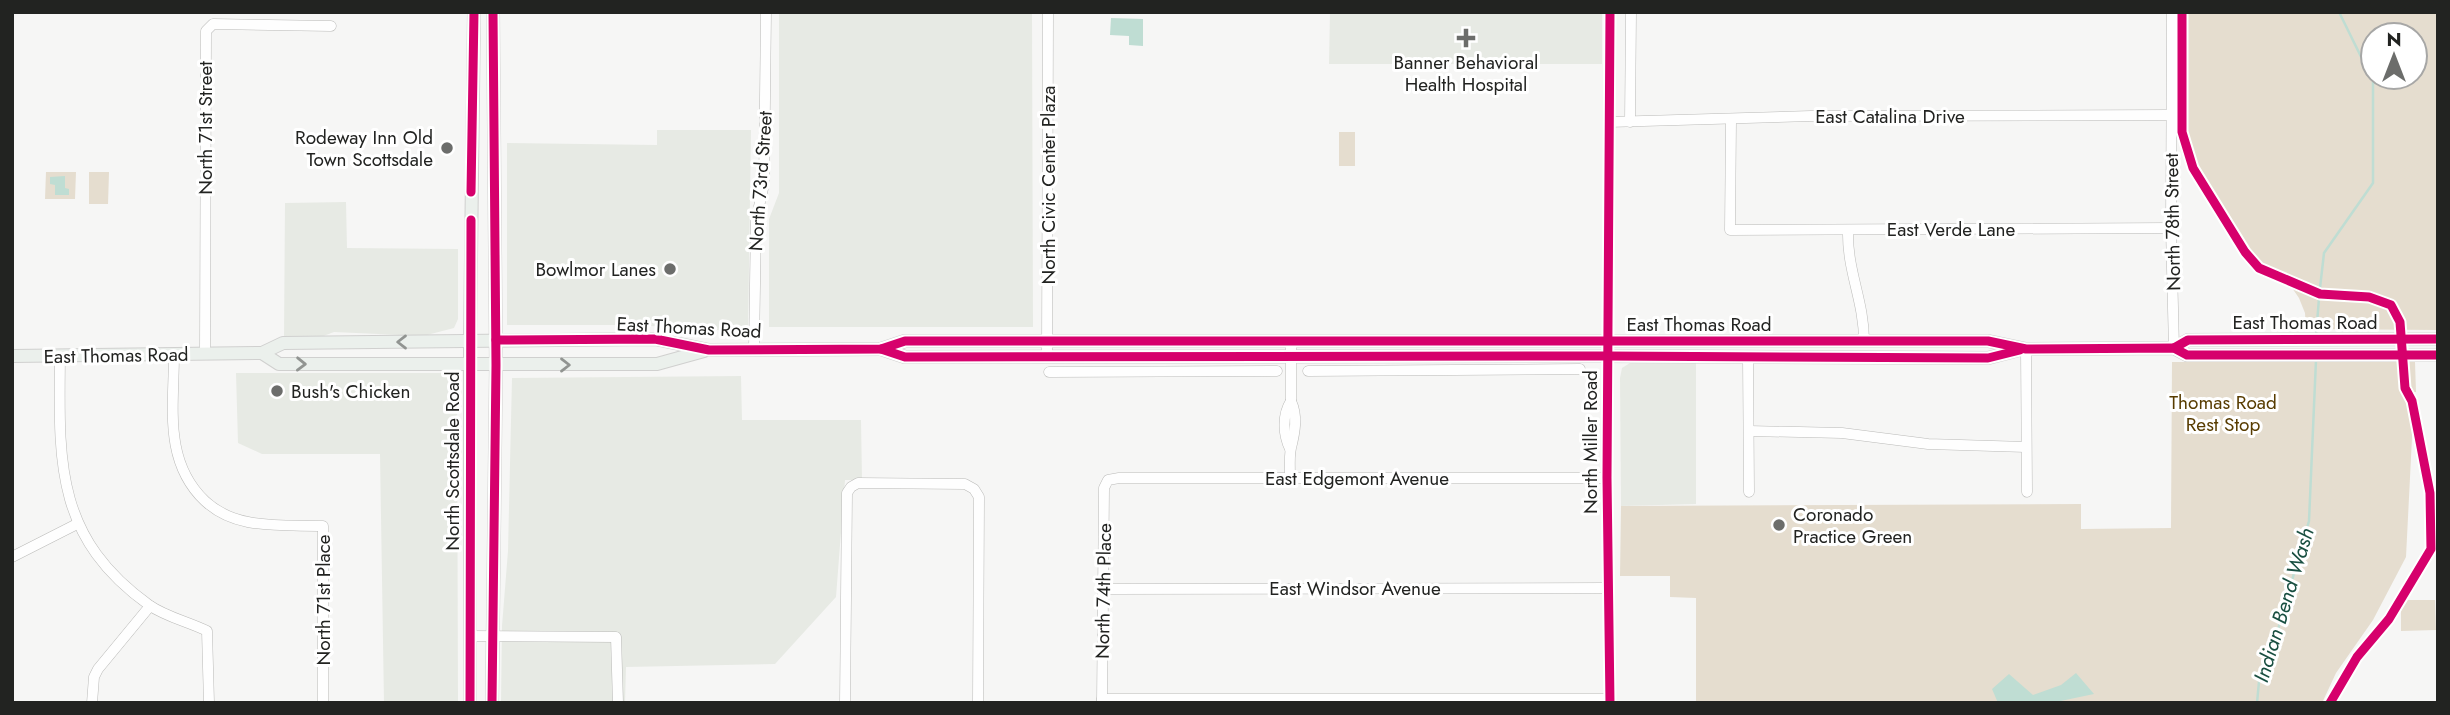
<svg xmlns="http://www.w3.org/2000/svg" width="2450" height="715" viewBox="0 0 2450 715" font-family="Jost,sans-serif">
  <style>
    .built { fill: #e7eae4 }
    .green { fill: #e5ddcf; fill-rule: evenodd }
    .water { fill: #bfddd3 }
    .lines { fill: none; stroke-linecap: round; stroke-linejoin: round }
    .stream { stroke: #bfddd3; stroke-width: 2.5 }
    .minor-casing { stroke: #babab8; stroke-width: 11 }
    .major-casing { stroke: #d0d0cf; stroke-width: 14 }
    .minor { stroke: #fefefe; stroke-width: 10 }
    .major { stroke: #ebf0ec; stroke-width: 12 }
    .cycleway-casing { stroke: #fff; stroke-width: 13 }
    .cycleway { stroke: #d6006c; stroke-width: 9 }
    .oneway { stroke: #919491 }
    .poi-dot { fill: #6c6d6b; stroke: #fff; stroke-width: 2.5 }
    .labels { text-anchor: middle; stroke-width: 6; stroke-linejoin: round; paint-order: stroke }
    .poi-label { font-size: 19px; fill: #222321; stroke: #fff; text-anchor: end }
    .street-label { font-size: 19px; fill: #222321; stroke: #fff }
    .park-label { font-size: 19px; fill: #583c01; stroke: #fff }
    .water-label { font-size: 21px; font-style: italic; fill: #194f41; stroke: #fff }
  </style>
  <rect width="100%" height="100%" fill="#f6f6f5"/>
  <!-- built -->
  <g class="built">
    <polygon points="779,12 1032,12 1033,327 769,327 769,219 779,193"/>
    <polygon points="1330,12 1602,12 1602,64 1329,64"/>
    <polygon points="657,130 751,130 748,332 635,325 507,325 507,143 657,145"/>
    <polygon points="346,202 347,248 458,249 458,319 454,328 423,336 334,332 318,338 284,338 285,203"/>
    <polygon points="1630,363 1696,363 1696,504 1621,506 1620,378 1622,368"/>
    <polygon points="2436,364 2438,364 2438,534"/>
    <polygon points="236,373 457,373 458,703 384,703 380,454 262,454 238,443"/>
    <polygon points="741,376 742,420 861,420 862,480 845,480 836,597 775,664 626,667 625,703 501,703 502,626 508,551 512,378"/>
  </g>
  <!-- green -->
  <g class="green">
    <path d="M2185 12H2438V330L2306 329 2305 313 2299 298 2290 285 2259 268 2212 204 2190 168 2184 132ZM2415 35V77H2373V35Z"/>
    <rect x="1339" y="132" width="16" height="34"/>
    <polygon points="46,172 76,172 75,199 45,199"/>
    <polygon points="89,172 109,172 108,204 89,204"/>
    <polygon points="2172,362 2415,362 2416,392 2404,393 2413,418 2406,557 2373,620 2336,673 2322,703 1696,703 1696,598 1670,597 1670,576 1620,576 1621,506 2081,504 2081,529 2171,528"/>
    <polygon points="2401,600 2435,600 2436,630 2401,631"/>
  </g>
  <!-- water -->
  <g class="water">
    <polygon points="1111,18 1143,19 1143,46 1129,45 1129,36 1110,35"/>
    <polygon points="65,176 65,188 69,189 69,195 55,195 55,185 50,184 50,177"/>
    <polygon points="2076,673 2094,694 2051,703 1998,703 1992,689 2009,674 2033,695 2061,685"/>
  </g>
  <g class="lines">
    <!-- stream -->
    <g class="stream">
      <polyline points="2320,288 2324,253 2373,183 2373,81 2339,12"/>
      <polyline points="2316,336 2319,298"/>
      <polyline points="2257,703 2260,671 2277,633 2309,521 2316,360"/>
    </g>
    <defs>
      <g id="minor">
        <polyline points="1610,12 1607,478 1610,703"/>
        <polyline points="2172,12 2171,228 2174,348"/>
        <polyline points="1731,120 1730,230 2171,228"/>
        <polyline points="1609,122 1811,116 2172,115"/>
        <polyline points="1630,122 1631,12"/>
        <path d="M1848 230C1847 272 1864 300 1864 341"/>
        <polyline points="754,349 756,220 764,184 766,12"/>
        <polyline points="2026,349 2027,492"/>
        <path d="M174 354C174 406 163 461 205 501 217 512 232 519 248 522 272 527 298 525 323 526V703"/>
        <polyline points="205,354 206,31 213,24 331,26"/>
        <path d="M60 355C59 460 54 537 149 605 166 617 189 622 207 631L209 703"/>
        <polyline points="1047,357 1048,12"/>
        <polyline points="1748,357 1749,492"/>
        <polyline points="1308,371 1580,369"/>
        <polyline points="1049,372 1277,371"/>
        <polyline points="1749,431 1842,433 1928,444 2026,447"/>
        <path d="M1290 449C1283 434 1282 415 1291 401"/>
        <path d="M1290 477C1290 468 1289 457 1291 448 1295 432 1298 416 1291 401V342"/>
        <polyline points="12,557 77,524"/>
        <polyline points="1103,589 1608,588"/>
        <polyline points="470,636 616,637 618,703"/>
        <polyline points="1102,699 1610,699"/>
        <polyline points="92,703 94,677 98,669 150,606"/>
        <polyline points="845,703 847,493 851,487 858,483 965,484 974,489 979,497 978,703"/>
        <polyline points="1102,703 1104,488 1108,480 1119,478 1607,478"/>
      </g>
      <g id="major">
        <polyline points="2174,348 2188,340 2438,339"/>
        <polyline points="881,349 905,357 1607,356 1988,358 2019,350"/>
        <polyline points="262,353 279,364 657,364 704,351"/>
        <polyline points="12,356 262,353 283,343 655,339 709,350 881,349 905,341 1988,341 2026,349 2174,348 2187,355 2438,355"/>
        <polyline points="470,703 470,340 474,12"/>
        <polyline points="492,703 496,365 493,12"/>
      </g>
    </defs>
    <!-- minor casing -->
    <use href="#minor" class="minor-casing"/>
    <!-- major casing -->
    <use href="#major" class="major-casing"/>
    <!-- minor -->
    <use href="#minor" class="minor"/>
    <!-- major -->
    <use href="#major" class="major"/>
    <defs>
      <g id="cycleway">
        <polyline points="1610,12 1607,478 1610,703"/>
        <polyline points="2182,12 2182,132 2193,168 2245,252 2259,268 2320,294 2369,297 2391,305 2400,322 2405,388 2412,401 2430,493 2431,549 2389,619 2357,657 2330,703"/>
        <polyline points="471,192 474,12"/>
        <polyline points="496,340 655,339 709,350 881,349 905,341 1988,341 2026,349 2174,348 2187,355 2438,355"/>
        <polyline points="2174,348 2188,340 2438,339"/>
        <polyline points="881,349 905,357 1607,356 1988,358 2020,350"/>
        <polyline points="470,703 471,220"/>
        <polyline points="492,703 496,365 493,12"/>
      </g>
    </defs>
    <!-- cycleway casing -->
    <use href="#cycleway" class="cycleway-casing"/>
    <!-- cycleway -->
    <use href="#cycleway" class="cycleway"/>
  </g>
  <!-- one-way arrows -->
  <defs><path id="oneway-chevron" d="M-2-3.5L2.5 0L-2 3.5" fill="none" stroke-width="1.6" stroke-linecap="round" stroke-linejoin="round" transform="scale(1.75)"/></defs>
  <g class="oneway">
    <use href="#oneway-chevron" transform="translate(402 342) rotate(180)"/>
    <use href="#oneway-chevron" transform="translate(301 364) rotate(1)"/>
    <use href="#oneway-chevron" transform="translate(565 365)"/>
  </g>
  <!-- markers -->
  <g class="poi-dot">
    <path d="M1462.5 27.5h7v7h7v7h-7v7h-7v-7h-7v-7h7z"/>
    <circle cx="447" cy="148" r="7"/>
    <circle cx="670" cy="269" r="7"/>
    <circle cx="277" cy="391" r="7"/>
    <circle cx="1779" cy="525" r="7"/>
  </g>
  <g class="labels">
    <!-- poi labels -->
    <g class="poi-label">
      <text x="1466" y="69" text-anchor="middle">Banner Behavioral<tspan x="1466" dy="22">Health Hospital</tspan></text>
      <text x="433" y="144">Rodeway Inn Old<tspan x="433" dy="22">Town Scottsdale</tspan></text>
      <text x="656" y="276">Bowlmor Lanes</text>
      <text x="291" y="398" text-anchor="start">Bush's Chicken</text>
      <text x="1793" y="521" text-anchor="start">Coronado<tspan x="1793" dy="22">Practice Green</tspan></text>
    </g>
    <!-- street labels -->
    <g class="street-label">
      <text x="1890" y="123">East Catalina Drive</text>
      <text transform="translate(205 128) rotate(-90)" y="7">North 71st Street</text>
      <text transform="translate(760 181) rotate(-86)" y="7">North 73rd Street</text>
      <text transform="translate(1048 185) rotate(-90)" y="7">North Civic Center Plaza</text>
      <text transform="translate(2172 222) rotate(-91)" y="7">North 78th Street</text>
      <text x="1951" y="236">East Verde Lane</text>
      <text x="2305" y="329">East Thomas Road</text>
      <text x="1699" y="331">East Thomas Road</text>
      <text transform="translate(689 327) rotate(3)" y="7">East Thomas Road</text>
      <text transform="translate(116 355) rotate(-1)" y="7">East Thomas Road</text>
      <text transform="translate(1590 442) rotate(-90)" y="7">North Miller Road</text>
      <text transform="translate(452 461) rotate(-90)" y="7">North Scottsdale Road</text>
      <text x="1357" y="485">East Edgemont Avenue</text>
      <text x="1355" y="595">East Windsor Avenue</text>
      <text transform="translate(1103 591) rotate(-89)" y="7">North 74th Place</text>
      <text transform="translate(323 600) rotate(-90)" y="7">North 71st Place</text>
    </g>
    <!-- park labels -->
    <g class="park-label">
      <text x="2223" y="409">Thomas Road<tspan x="2223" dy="22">Rest Stop</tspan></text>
    </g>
    <!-- water labels -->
    <g class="water-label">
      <text transform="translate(2284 605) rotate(-73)" y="7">Indian Bend Wash</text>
    </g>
  </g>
  <!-- border -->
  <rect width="2450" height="715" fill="none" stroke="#222321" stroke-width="28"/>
  <!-- north arrow -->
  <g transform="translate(2394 56)"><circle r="33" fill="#ffffff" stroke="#a7a7a6" stroke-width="2"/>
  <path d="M0-5L12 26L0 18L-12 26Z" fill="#6c6d6b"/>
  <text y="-10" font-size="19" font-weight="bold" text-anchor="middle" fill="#222321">N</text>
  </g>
</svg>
